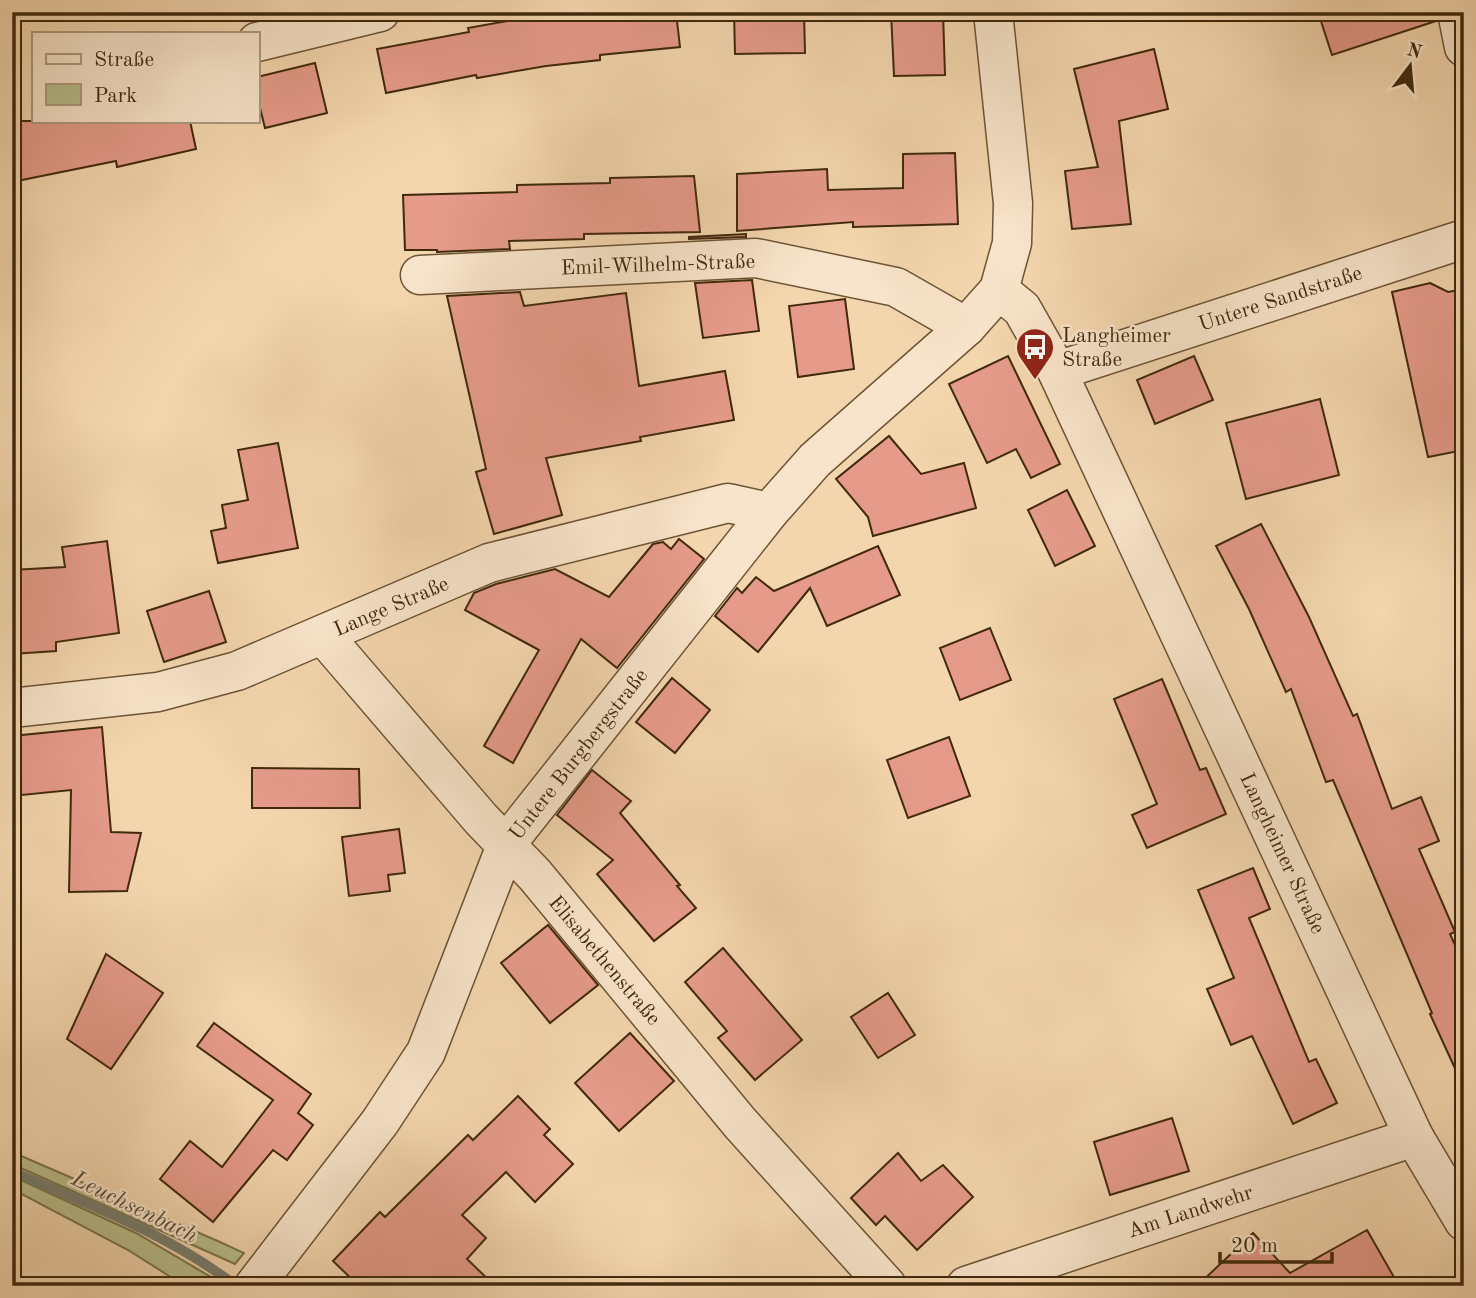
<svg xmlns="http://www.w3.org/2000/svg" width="1476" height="1298" viewBox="0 0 1476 1298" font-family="'Old Standard TT',serif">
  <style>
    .green { fill: #b9be8c; stroke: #7c744c; stroke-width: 2 }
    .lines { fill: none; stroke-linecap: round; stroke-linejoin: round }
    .stream { stroke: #787e71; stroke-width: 10 }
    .building { fill: #e69b8a; stroke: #40290d; stroke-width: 2 }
    .street-casing { stroke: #6d5435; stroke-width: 41 }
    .street { stroke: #f8e4ca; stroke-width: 38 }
    .labels { text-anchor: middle; stroke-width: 5; stroke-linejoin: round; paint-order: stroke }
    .street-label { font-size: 21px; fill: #40290d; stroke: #f8e4ca }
    .poi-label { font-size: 21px; fill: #40290d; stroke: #f8e4ca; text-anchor: start }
    .water-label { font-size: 23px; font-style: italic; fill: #584c36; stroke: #f8e4ca }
  </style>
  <rect width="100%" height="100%" fill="#f4d6ae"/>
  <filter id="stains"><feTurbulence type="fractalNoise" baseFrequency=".00286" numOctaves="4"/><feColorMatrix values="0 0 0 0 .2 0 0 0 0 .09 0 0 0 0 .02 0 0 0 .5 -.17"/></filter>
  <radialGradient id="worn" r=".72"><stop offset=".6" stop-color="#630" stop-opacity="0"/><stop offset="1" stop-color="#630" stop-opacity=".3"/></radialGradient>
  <!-- green -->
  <g class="green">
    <polygon points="12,1152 220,1242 244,1253 235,1264 12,1164"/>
    <polygon points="12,1176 136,1233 211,1277 210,1286 185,1286 128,1250 12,1189"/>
  </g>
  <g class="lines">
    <!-- stream -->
    <path class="stream" d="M12 1171C89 1205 169 1234 236 1286"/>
  </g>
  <!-- building -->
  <g class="building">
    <polygon points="605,12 676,12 680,47 600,55 600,60 546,66 477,78 476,75 386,93 377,49 469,32 468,28 513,20"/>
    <polygon points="734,12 804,12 805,53 735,54"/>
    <polygon points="891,12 943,12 945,75 894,76"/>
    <polygon points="1318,12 1436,12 1436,21 1332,55"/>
    <polygon points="1154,49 1168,109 1119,121 1131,224 1072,229 1065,171 1098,167 1074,69"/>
    <polygon points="315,63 327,113 265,128 257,96 257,77"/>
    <polygon points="12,121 190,121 196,149 117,167 116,161 12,182"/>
    <polygon points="955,153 958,224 853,227 853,222 737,231 737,174 827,169 828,190 903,188 903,154"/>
    <polygon points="694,176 700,232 584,234 584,239 509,241 510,249 437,252 437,250 405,250 403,195 517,192 517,185 610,183 610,178"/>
    <polygon points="746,234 746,237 689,239 689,237"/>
    <polygon points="752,280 759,331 703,338 695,283"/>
    <polygon points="1430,283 1448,292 1464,289 1464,450 1428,457 1392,292"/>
    <polygon points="520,292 524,306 626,293 639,386 725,371 734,420 640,437 641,441 546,458 562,515 494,534 476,472 486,469 447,296"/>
    <polygon points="845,299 854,369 798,377 789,306"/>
    <polygon points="1008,356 1060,464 1031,478 1016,449 987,463 949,384"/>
    <polygon points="1194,356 1213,400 1155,424 1137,380"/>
    <polygon points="1320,399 1339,475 1246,499 1226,423"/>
    <polygon points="889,436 921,474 964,463 976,508 873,536 868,517 836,479"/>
    <polygon points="278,443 298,548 218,563 211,531 226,528 222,505 248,500 238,450"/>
    <polygon points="1067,490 1095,546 1055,566 1028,510"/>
    <polygon points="1261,524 1309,617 1353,716 1357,714 1392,809 1421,797 1439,841 1419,849 1455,932 1450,934 1464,965 1464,1088 1430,1014 1432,1013 1333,780 1326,782 1291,689 1286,692 1249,609 1216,546"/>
    <polygon points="679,539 704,559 617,668 581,639 513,763 484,746 539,650 465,610 474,593 496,584 555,569 609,597 653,544 663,542 671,549"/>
    <polygon points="107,541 119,633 56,642 56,651 12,654 12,570 65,567 62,547"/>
    <polygon points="878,546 900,595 827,626 810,588 758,652 715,616 737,588 742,593 756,577 774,591"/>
    <polygon points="209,591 226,642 164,662 147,611"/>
    <polygon points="990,628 1011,680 960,700 940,648"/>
    <polygon points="672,678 710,710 675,753 636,722"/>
    <polygon points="1162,679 1200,770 1206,768 1226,814 1147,848 1132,815 1157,804 1114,699"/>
    <polygon points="102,727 111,832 141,833 127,891 69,892 71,790 12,796 12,736"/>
    <polygon points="949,737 970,796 908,818 887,760"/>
    <polygon points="252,768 359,769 360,808 252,808"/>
    <polygon points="592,770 631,801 620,813 680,885 677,886 696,908 654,941 597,874 613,860 557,815"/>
    <polygon points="399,829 405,873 388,875 390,891 349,896 342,837"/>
    <polygon points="1253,868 1270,909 1249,918 1309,1062 1316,1059 1337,1103 1293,1124 1252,1036 1231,1045 1207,989 1234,978 1198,890"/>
    <polygon points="548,925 598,985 550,1023 501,963"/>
    <polygon points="723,948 802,1040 755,1080 718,1038 727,1031 685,982"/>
    <polygon points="106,954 163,993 111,1069 67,1039"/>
    <polygon points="888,993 915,1035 878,1058 851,1017"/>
    <polygon points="214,1023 311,1094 298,1113 313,1125 287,1160 273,1150 213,1222 160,1179 190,1141 222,1167 273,1100 197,1046"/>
    <polygon points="630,1033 674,1081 619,1131 575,1083"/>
    <polygon points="518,1096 550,1129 544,1135 573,1164 535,1202 506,1172 462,1215 486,1238 467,1259 495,1286 359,1286 333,1261 380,1212 385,1217 468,1135 473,1140"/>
    <polygon points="1172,1118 1189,1171 1110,1195 1094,1142"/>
    <polygon points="898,1153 921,1181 943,1165 973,1197 917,1250 885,1216 876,1225 851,1198"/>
    <polygon points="1367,1230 1399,1286 1197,1286 1253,1233 1290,1273"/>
  </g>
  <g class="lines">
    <defs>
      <g id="street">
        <polyline points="1457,12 1464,47"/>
        <polyline points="257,42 380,12"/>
        <polyline points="420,275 756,258 896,287 966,327"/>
        <polyline points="999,290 1022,309 1057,371 1414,1137 1464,1221"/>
        <polyline points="1057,371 1464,239"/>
        <polyline points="323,635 481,819 535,875 740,1123 887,1286"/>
        <polyline points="12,708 158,692 237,671 489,563 728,503 769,512"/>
        <polyline points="254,1286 380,1122 426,1052 507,843 769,512 815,460 966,327 999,290 1012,243 1013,203 993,12"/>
        <polyline points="966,1286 1414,1137"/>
      </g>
    </defs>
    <!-- street casing -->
    <use href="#street" class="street-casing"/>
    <!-- street -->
    <use href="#street" class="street"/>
  </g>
  <!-- icons -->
  <defs>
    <symbol id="bus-pin" viewBox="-11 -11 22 30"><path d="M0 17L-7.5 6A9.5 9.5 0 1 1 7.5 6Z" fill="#8f2418" stroke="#f8e4ca"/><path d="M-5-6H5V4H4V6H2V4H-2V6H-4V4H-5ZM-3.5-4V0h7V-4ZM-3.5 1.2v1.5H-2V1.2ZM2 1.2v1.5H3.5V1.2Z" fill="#fff"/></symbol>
  </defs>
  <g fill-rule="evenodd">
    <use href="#bus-pin" x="1013" y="325" width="44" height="60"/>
  </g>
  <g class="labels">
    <!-- street labels -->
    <g class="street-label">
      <text transform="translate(658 264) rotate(-2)" y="7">Emil-Wilhelm-Straße</text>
      <text transform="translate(1280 298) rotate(-18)" y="7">Untere Sandstraße</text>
      <text transform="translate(391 606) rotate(-23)" y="7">Lange Straße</text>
      <text transform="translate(578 754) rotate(-52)" y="7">Untere Burgbergstraße</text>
      <text transform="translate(1283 853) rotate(65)" y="7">Langheimer Straße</text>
      <text transform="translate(605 960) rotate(50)" y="7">Elisabethenstraße</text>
      <text transform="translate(1190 1211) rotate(-18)" y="7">Am Landwehr</text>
    </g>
    <!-- poi labels -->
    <g class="poi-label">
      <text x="1062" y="342">Langheimer<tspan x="1062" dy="24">Straße</tspan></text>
    </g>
    <!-- water labels -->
    <g class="water-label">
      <text transform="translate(135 1206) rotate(26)" y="8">Leuchsenbach</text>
    </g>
  </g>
  <!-- margin -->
  <rect width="1476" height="1298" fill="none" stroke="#f4d6ae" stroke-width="42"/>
  <rect x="14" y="14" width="1448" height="1270" fill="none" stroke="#40290d" stroke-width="3.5"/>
  <rect x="21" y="21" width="1434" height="1256" fill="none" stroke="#40290d" stroke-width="2"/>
  <!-- legend -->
  <rect x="32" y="32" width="228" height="91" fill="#f8e4ca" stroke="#ae997e" stroke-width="2"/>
  <rect x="46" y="54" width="35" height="10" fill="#f8e4ca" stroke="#ae997e" stroke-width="2"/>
  <text x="94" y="66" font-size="21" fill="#40290d">Straße</text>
  <rect x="46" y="84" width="35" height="21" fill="#b9be8c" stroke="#ae997e" stroke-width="2"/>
  <text x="94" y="102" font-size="21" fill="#40290d">Park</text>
  <!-- north arrow -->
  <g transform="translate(1410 66) rotate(16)" stroke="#f8e4ca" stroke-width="5" paint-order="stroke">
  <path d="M0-5L12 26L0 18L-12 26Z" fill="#40290d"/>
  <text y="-10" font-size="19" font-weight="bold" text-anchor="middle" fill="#40290d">N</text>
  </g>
  <!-- scale -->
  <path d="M1220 1252v10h112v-10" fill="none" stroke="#40290d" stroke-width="3.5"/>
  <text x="1231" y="1252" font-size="21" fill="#40290d" stroke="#f8e4ca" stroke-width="5" paint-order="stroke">20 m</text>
  <rect width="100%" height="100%" filter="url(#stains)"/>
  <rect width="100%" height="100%" fill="url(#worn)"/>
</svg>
